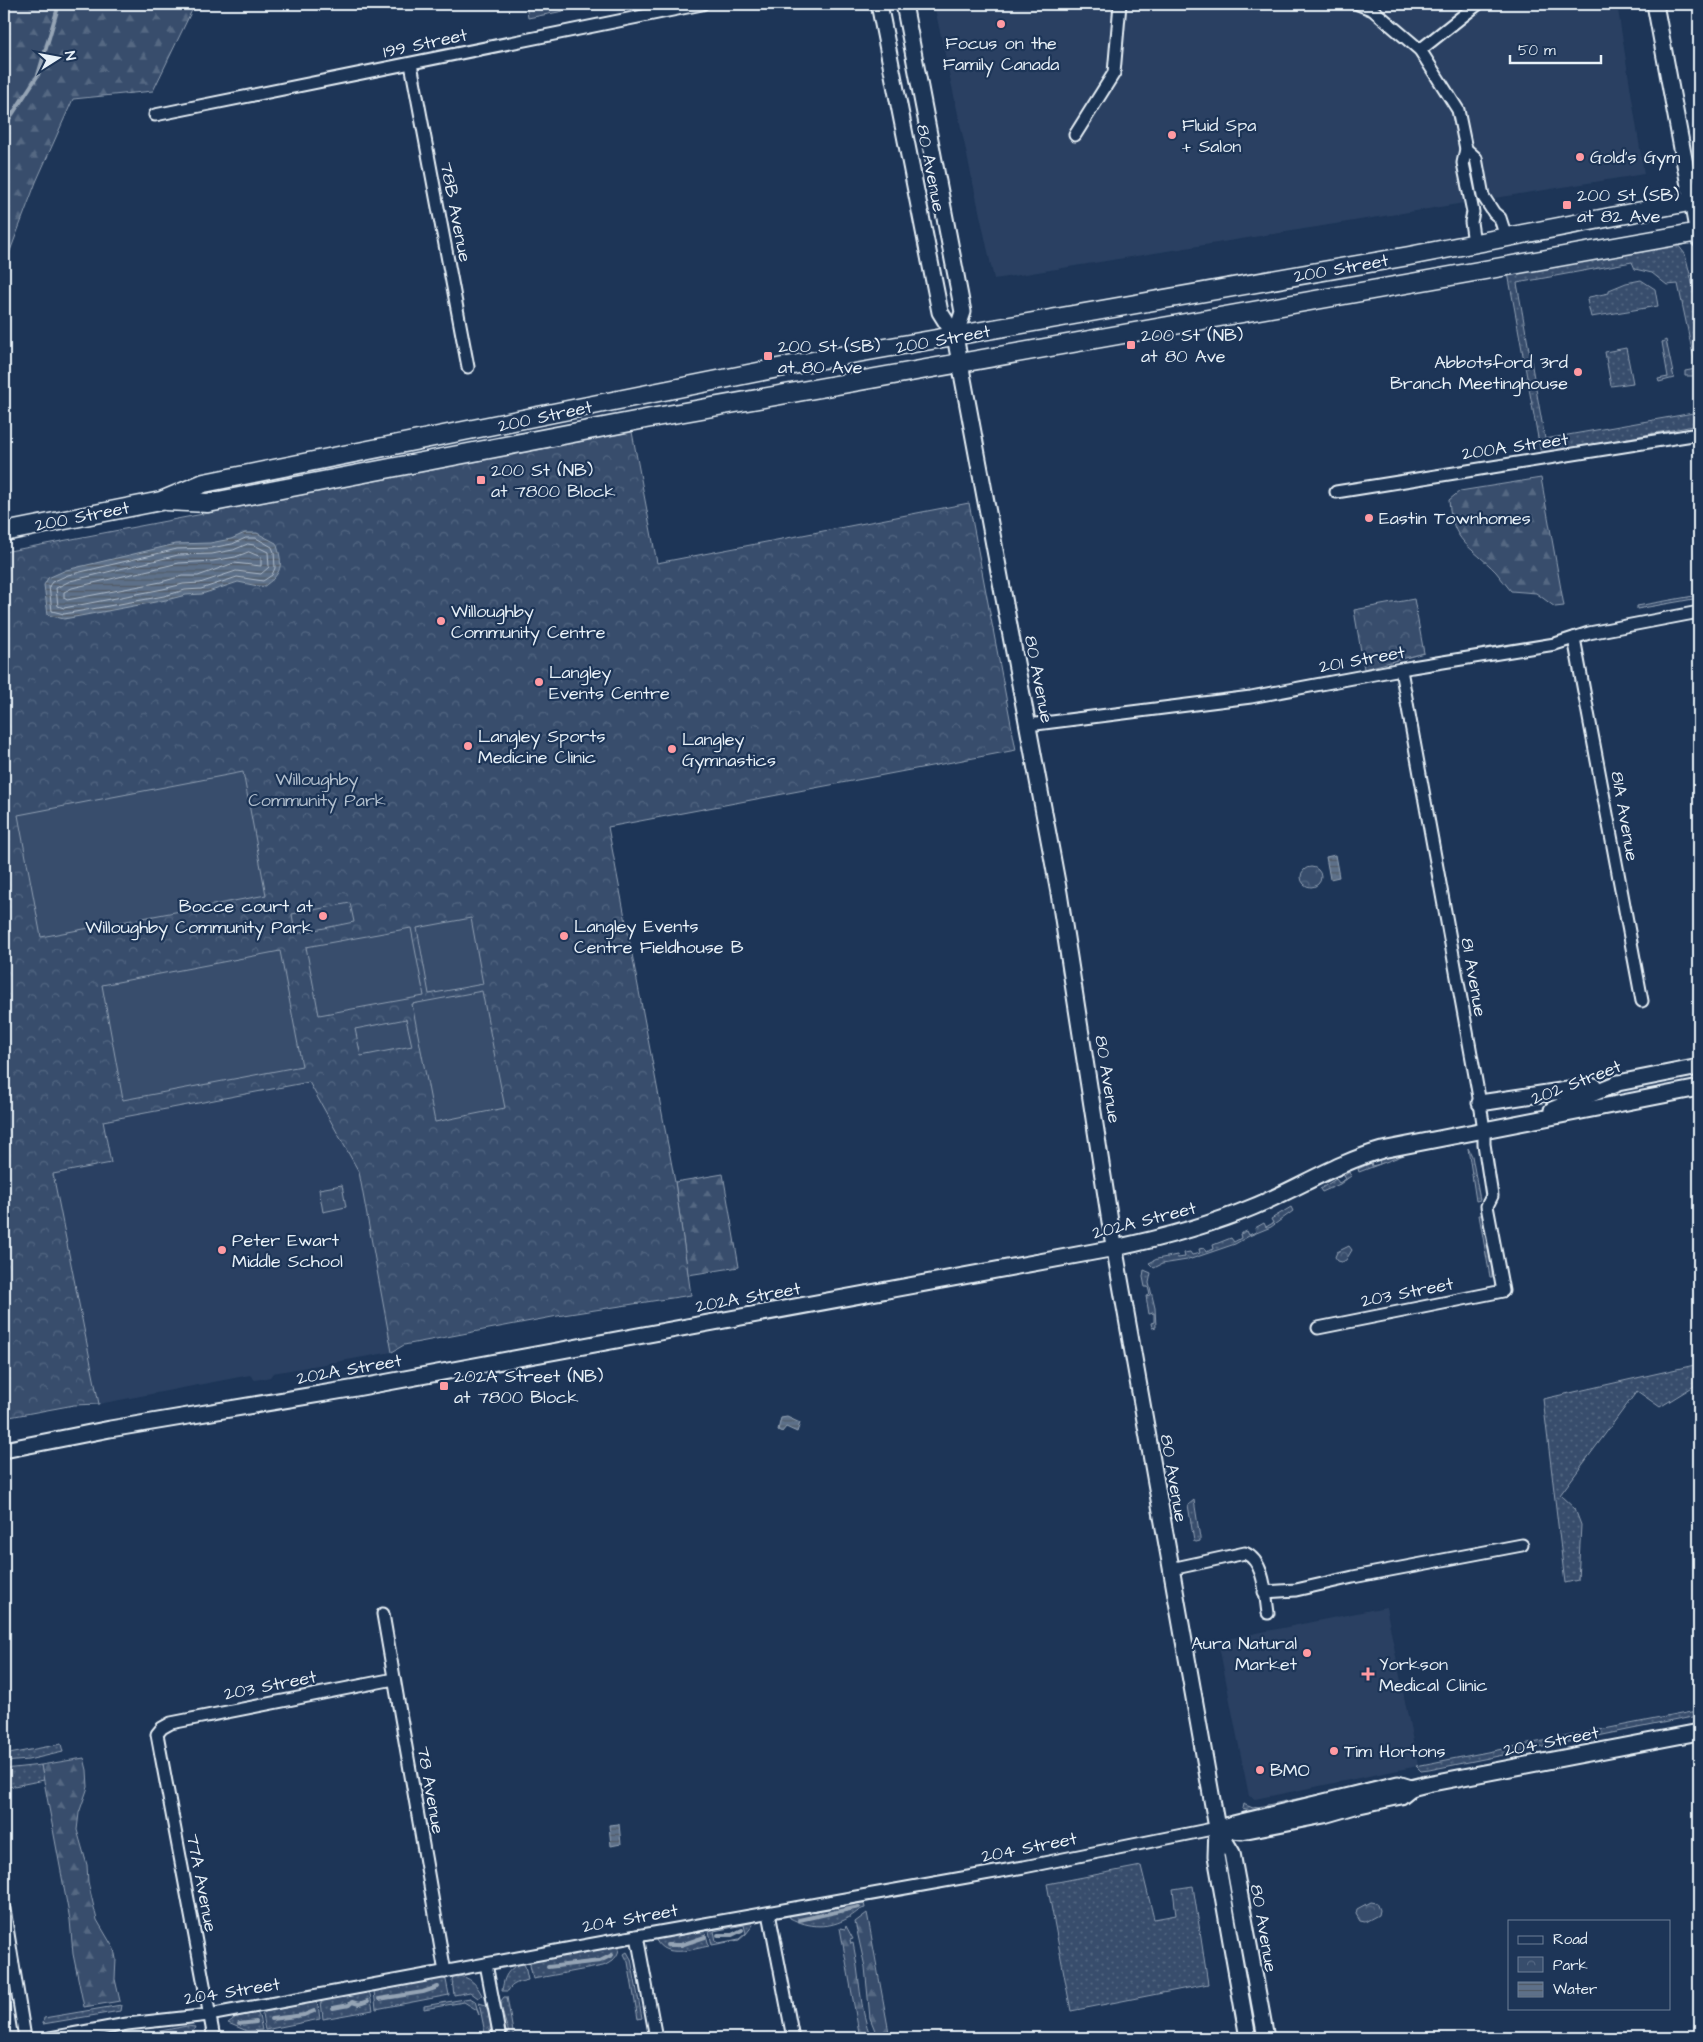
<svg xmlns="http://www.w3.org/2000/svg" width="1703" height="2042" viewBox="0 0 1703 2042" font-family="'Architects Daughter',sans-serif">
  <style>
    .built { fill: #2a4162 }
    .grass { fill: url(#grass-dots); stroke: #909fb2; fill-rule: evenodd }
    .forest { fill: url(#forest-firs); stroke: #909fb2 }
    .park { fill: url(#park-crowns); stroke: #909fb2 }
    .pitch { fill: #374d6c; stroke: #909fb2 }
    .water { fill: url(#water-rules); stroke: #95a4b5 }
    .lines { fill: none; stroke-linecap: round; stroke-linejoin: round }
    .shore { stroke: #b0bdcc; stroke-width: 1 }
    .stream { stroke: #95a4b5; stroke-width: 4 }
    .street-casing { stroke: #e8f1f8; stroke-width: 15 }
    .secondary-casing { stroke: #e8f1f8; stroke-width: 19 }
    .primary-casing { stroke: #e8f1f8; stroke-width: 21 }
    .street { stroke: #1d3557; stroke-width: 11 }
    .secondary { stroke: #1d3557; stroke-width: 15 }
    .primary { stroke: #1d3557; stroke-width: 18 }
    .poi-dot { fill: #ff9aa2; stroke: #1d3557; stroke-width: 2 }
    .labels { text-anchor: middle; stroke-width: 4.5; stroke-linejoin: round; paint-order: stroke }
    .street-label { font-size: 18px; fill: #e8f1f8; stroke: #1d3557 }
    .poi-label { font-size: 18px; fill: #e8f1f8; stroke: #1d3557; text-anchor: start }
    .park-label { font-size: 18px; fill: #b3c0ce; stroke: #1d3557 }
  </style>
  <defs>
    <pattern id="grass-dots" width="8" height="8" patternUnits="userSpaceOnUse" patternTransform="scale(1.25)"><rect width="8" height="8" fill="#374d6c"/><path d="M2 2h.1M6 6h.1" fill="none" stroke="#546782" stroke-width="1.8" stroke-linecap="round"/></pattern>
    <pattern id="forest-firs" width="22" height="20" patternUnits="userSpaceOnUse" patternTransform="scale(1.25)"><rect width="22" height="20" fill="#374d6c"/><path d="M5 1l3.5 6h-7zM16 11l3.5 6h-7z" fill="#546782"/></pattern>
    <pattern id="park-crowns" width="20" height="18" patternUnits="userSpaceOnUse" patternTransform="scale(1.25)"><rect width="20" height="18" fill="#374d6c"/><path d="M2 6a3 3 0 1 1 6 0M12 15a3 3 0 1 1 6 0" fill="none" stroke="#546782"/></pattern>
    <pattern id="water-rules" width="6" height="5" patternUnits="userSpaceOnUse" patternTransform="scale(1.25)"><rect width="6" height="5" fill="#5d7089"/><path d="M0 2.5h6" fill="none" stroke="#505a66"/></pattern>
  </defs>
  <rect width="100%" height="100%" fill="#1d3557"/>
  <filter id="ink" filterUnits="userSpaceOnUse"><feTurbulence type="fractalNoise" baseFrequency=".02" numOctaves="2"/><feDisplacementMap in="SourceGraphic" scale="10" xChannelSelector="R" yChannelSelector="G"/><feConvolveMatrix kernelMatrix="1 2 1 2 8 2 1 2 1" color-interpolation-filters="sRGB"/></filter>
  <g filter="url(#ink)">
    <!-- built -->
    <g class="built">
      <polygon points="934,4 1617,4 1644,174 994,279"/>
      <polygon points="310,1081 359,1172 392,1352 273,1373 270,1377 255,1380 250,1375 99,1404 52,1174 111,1163 103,1121"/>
      <polygon points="1386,1607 1418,1766 1255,1799 1249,1796 1218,1641"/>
    </g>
    <!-- grass -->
    <g class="grass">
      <polygon points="1673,243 1678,245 1685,254 1699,311 1699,386 1697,384 1696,376 1685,376 1685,371 1696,369 1678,284 1667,285 1652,273 1635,269 1632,262 1517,283 1545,439 1699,412 1699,425 1541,454 1508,273"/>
      <polygon points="1641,280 1655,289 1658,306 1591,317 1587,300 1589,297 1609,293 1609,290 1626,283"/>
      <polygon points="1666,340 1674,378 1659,382 1658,379 1668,377 1662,342"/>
      <polygon points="1626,348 1633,383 1611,386 1605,352"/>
      <polygon points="1699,595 1699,598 1637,609 1637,606"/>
      <polygon points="1468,1148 1472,1156 1480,1200 1476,1201"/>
      <polygon points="1403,1152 1404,1155 1359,1172 1358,1169 1371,1163 1372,1166 1380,1164 1379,1160"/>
      <polygon points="1349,1172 1351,1176 1340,1184 1322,1192 1320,1189 1336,1179 1339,1183 1346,1179 1344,1176"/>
      <polygon points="1291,1207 1293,1211 1271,1227 1249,1236 1235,1244 1191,1259 1190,1258 1187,1260 1162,1264 1154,1268 1149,1263 1157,1259 1177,1255 1178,1258 1185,1257 1184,1253 1190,1252 1192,1255 1200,1253 1199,1249 1204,1248 1206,1252 1214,1249 1213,1245 1231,1238 1234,1242 1241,1238 1240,1234 1247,1231 1249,1235 1256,1232 1255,1228 1264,1223 1266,1227 1273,1223 1271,1219"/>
      <polygon points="1479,1215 1482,1215 1492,1269 1492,1277 1490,1277"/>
      <polygon points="1144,1270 1151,1273 1149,1283 1155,1308 1156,1327 1152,1328 1151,1323 1154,1322 1154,1313 1149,1314 1146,1296 1150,1295 1148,1287 1145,1287 1143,1277"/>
      <polygon points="1699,1364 1699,1383 1660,1407 1637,1391 1560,1495 1575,1509 1581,1525 1578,1580 1565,1583 1543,1399"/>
      <polygon points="1194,1500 1200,1538 1200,1541 1196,1542 1194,1541 1188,1505"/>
      <polygon points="1696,1711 1697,1716 1429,1770 1421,1771 1416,1766"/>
      <polygon points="61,1744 63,1752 28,1760 4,1762 4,1755"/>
      <polygon points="41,1765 44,1780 4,1788 4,1769"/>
      <polygon points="1377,1780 1381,1781 1336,1795 1252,1811 1242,1809 1243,1804 1253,1808 1325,1793"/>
      <polygon points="1141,1866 1154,1919 1176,1915 1173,1889 1193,1886 1208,1984 1071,2011 1047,1884"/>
      <path d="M852 1903H864L865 1908C859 1909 854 1915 848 1918 829 1929 809 1928 790 1918L789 1915 794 1913Z"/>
      <path d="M749 1921 752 1922 753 1925 746 1934 739 1940 712 1945 709 1931 710 1927ZM744 1925 746 1933 739 1939 719 1943 716 1941 714 1931Z"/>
      <path d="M703 1929 705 1931 709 1946C693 1949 665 1959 656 1940L662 1937Z"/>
      <path d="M619 1946C620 1956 611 1963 603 1966L533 1979 530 1965 532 1961Z"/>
      <polygon points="627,1952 631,1959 642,2018 638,2019 628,1962 624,1954"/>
      <path d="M523 1963 525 1966 528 1980C520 1982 512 1983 508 1991H502C504 1976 508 1968 523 1963Z"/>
      <path d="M4 1974 11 2013 10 2024 6 2022C9 2011 4 1987 4 1974Z"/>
      <path d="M457 1976C471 1977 476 1984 482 1995L478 1998 470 1992 454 1995 452 1980 453 1977Z"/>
      <polygon points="443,1978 446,1980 449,1995 376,2009 374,1991"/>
      <polygon points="368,1992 370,1994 373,2010 323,2019 321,2001"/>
      <path d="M504 1997H507L514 2038H510C507 2024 502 2016 501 2001Z"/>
      <polygon points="470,1998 475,2001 479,2015 477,2010 464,2002 424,2009 424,2006"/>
      <polygon points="315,2002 318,2005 320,2019 265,2030 262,2015 264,2012"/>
      <polygon points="479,2003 486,2005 491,2022 489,2038 486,2038"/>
      <polygon points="121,2005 120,2011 43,2024 44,2018"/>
      <polygon points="257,2013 259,2016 262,2030 247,2031 228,2023 236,2017"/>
      <polygon points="187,2026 195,2027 190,2038 133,2038 134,2036"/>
    </g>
    <!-- forest -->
    <g class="forest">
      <polygon points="4,4 195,4 153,91 73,99 36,182 4,267"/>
      <polygon points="526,4 599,4 528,18"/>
      <polygon points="4,446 10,504 4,505"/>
      <path d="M1541 478 1564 606 1555 607 1536 593 1511 591C1506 585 1501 578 1496 572 1470 545 1452 543 1449 500L1460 491Z"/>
      <polygon points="723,1174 739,1267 688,1275 675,1182"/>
      <polygon points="84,1758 87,1770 88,1787 79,1813 77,1830 87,1865 88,1882 97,1920 114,1949 116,1959 115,1979 120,2001 84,2007 73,1954 70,1920 41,1765"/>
      <polygon points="867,1913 868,1918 890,2038 878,2038 870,2018 865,1967 855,1922"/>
      <path d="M846 1926 853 1939 850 1940 851 1944 853 1943C860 1975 859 2008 871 2038H860L840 1928 845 1929Z"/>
    </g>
    <!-- park -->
    <g class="park">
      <polygon points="632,432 657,563 969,503 1016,750 608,827 675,1182 691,1295 563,1315 404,1345 392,1352 359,1172 309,1082 103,1121 111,1163 53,1174 99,1404 74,1405 4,1418 4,552"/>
      <polygon points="1414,599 1424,653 1364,669 1354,610"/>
      <circle cx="1311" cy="877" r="10"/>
      <polygon points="342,1185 346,1207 323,1212 319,1189"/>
      <polygon points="1349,1246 1352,1250 1346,1260 1342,1262 1338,1261 1335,1257 1337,1252"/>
      <polygon points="1370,1902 1376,1903 1379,1910 1378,1915 1365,1922 1360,1921 1356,1914 1357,1909"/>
    </g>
    <!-- pitch -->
    <g class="pitch">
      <polygon points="243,772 266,895 41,937 18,815"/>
      <polygon points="350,903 354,922 295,934 292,914"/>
      <polygon points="471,918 483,984 429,994 417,928"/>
      <polygon points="411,928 424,996 319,1015 306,947"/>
      <polygon points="280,951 302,1066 123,1100 102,985"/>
      <polygon points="482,991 505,1108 435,1122 412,1004"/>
      <polygon points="406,1019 412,1046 361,1056 355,1029"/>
    </g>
    <!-- water -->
    <g class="water">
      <path d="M245 533H257L276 543C284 565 282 574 263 587L238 582 202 594 186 595 166 600 64 619 48 615 44 585 48 578 66 570 176 544 210 543 231 539Z"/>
      <polygon points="1335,855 1339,877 1330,879 1326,857"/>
      <polygon points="787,1417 800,1423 797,1432 786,1427 782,1432 778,1430 781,1418"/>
      <polygon points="619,1824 621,1844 611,1846 609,1825"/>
    </g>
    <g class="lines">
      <!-- shore -->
      <g class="shore">
        <polygon points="246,538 256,538 272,547 274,552 275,568 272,575 263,581 237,577 201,589 185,590 164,596 64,614 52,611 49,586 52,582 68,575 177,549 211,548 232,544"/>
        <polygon points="248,544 254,545 268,552 269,567 261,574 236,571 200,583 183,584 163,589 64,608 58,606 56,588 70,581 178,555 212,554 233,550"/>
        <polygon points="249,552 261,557 261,566 234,563 198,576 182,576 161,582 67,600 64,598 64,592 72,588 179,563 213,561 235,557"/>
      </g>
      <!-- stream -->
      <g class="stream">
        <polyline points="4,127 38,75 59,4"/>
        <polyline points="799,1920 859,1907"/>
        <polyline points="718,1935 732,1935 742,1930"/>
        <polyline points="667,1945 681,1945 705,1937"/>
        <polyline points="548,1967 600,1961 612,1955"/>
        <polyline points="379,1999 423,1992 438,1987"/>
        <polyline points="333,2008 349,2005 352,2002 359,2004 368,2001"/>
        <polyline points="271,2019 304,2015 314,2011"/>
        <polyline points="239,2024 256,2022"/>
        <polyline points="171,2038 186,2035"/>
      </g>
      <defs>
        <g id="street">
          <polyline points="1358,4 1373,10 1420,50 1458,110 1466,149 1463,163 1473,212 1471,222 1474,243"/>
          <polyline points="1420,50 1478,4"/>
          <polyline points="411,64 468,367"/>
          <polyline points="155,115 702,4"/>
          <polyline points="1075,135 1114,73 1120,4"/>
          <polyline points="1466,149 1476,158 1483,196 1494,213 1500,218 1506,237"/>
          <polyline points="1336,492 1699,434"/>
          <polyline points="1574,638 1642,1001"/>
          <polyline points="1028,725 1251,697 1412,667 1555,644 1589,633 1699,612"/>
          <polyline points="1318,1328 1503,1291 1487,1206 1492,1196 1484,1144 1484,1130 1480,1103 1401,670"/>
          <path d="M1171 1569 1245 1553C1265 1562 1265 1594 1268 1613"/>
          <polyline points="1264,1592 1296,1590 1353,1577 1522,1545"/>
          <polyline points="383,1614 445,1972"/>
          <polyline points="4,1909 25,2038"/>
          <polyline points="769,1913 793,2038"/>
          <polyline points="637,1936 656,2038"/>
          <polyline points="486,1964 500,2038"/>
          <polyline points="50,2038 127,2024 209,2015 637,1936 1024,1867 1217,1828"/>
          <polyline points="214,2038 157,1734 162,1728 171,1723 394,1679"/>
        </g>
        <g id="secondary">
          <polyline points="879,4 940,312 955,336 1059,893 1111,1228 1217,1828 1216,1856 1248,2038"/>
          <polyline points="904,4 963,312 955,336"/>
          <polyline points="1655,4 1699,239"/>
          <polyline points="1480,1103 1594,1086"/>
          <polyline points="1552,1110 1618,1083 1699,1067"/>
          <path d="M4 1450 110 1429 356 1388 1115 1248C1162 1238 1208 1226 1253 1207 1297 1189 1336 1163 1382 1150L1699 1088"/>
          <polyline points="1225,1826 1398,1784 1411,1788"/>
          <polyline points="1217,1828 1242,1831 1324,1815 1355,1806 1401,1796 1411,1788 1427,1784 1699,1732"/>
          <polyline points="1217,1828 1232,1853 1266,2038"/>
        </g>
        <g id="primary">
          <polyline points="166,501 208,503 656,417 1699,232"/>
          <polyline points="4,532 161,501 204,483 823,359 1409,256 1699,200"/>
        </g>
      </defs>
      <!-- street casing -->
      <use href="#street" class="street-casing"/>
      <!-- secondary casing -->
      <use href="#secondary" class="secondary-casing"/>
      <!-- primary casing -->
      <use href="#primary" class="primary-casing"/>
      <!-- street -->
      <use href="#street" class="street"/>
      <!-- secondary -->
      <use href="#secondary" class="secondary"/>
      <!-- primary -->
      <use href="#primary" class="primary"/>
    </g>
  </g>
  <!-- markers -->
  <g class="poi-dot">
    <circle cx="1001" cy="24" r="5"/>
    <circle cx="1172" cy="135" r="5"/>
    <circle cx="1580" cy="157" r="5"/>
    <rect x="1562" y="200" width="10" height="10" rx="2.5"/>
    <rect x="1126" y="340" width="10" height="10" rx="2.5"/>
    <rect x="763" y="351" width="10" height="10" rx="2.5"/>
    <circle cx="1578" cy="372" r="5"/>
    <rect x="476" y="475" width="10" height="10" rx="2.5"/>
    <circle cx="1369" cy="518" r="5"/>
    <circle cx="441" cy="621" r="5"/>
    <circle cx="539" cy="682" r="5"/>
    <circle cx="468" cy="746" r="5"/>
    <circle cx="672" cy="749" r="5"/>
    <circle cx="323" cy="916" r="5"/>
    <circle cx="564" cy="936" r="5"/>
    <circle cx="222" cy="1250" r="5"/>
    <rect x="439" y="1381" width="10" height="10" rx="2.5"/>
    <circle cx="1307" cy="1653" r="5"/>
    <path d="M1365.5 1666.5h5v5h5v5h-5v5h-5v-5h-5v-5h5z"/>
    <circle cx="1334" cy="1751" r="5"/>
    <circle cx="1260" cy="1770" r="5"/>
  </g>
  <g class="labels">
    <!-- street labels -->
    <g class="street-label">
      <text transform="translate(425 43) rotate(-12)" y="6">199 Street</text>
      <text transform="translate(931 168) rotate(79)" y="6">80 Avenue</text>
      <text transform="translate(456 212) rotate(79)" y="6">78B Avenue</text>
      <text transform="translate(1341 268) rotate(-10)" y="6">200 Street</text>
      <text transform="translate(943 339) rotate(-10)" y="6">200 Street</text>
      <text transform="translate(545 416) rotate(-12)" y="6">200 Street</text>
      <text transform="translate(1515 446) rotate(-8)" y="6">200A Street</text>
      <text transform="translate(82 516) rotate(-11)" y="6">200 Street</text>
      <text transform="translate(1362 659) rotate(-10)" y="6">201 Street</text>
      <text transform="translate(1039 679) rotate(79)" y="6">80 Avenue</text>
      <text transform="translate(1625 816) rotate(80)" y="6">81A Avenue</text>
      <text transform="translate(1474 977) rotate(80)" y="6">81 Avenue</text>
      <text transform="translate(1108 1079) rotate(81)" y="6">80 Avenue</text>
      <text transform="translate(1576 1082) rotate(-21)" y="6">202 Street</text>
      <text transform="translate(1144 1220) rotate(-14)" y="6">202A Street</text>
      <text transform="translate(1407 1292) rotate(-11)" y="6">203 Street</text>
      <text transform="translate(748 1297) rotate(-10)" y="6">202A Street</text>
      <text transform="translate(349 1369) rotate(-10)" y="6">202A Street</text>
      <text transform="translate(1174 1478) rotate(80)" y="6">80 Avenue</text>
      <text transform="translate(270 1685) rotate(-11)" y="6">203 Street</text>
      <text transform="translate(1551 1741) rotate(-11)" y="6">204 Street</text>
      <text transform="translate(431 1790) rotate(80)" y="6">78 Avenue</text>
      <text transform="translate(1029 1847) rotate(-11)" y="6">204 Street</text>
      <text transform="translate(202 1883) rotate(79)" y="6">77A Avenue</text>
      <text transform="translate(630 1918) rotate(-10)" y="6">204 Street</text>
      <text transform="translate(1264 1928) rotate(80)" y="6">80 Avenue</text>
      <text transform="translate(232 1991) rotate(-9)" y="6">204 Street</text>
    </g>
    <!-- poi labels -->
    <g class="poi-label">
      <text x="1001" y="49" text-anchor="middle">Focus on the<tspan x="1001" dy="21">Family Canada</tspan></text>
      <text x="1182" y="131">Fluid Spa<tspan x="1182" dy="21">+ Salon</tspan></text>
      <text x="1590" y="163">Gold's Gym</text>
      <text x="1577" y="201">200 St (SB)<tspan x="1577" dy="21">at 82 Ave</tspan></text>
      <text x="1141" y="341">200 St (NB)<tspan x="1141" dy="21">at 80 Ave</tspan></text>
      <text x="778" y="352">200 St (SB)<tspan x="778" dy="21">at 80 Ave</tspan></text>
      <text x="1568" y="368" text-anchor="end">Abbotsford 3rd<tspan x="1568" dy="21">Branch Meetinghouse</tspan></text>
      <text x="491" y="476">200 St (NB)<tspan x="491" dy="21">at 7800 Block</tspan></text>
      <text x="1379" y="524">Eastin Townhomes</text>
      <text x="451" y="617">Willoughby<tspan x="451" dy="21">Community Centre</tspan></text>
      <text x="549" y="678">Langley<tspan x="549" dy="21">Events Centre</tspan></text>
      <text x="478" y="742">Langley Sports<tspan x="478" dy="21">Medicine Clinic</tspan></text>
      <text x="682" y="745">Langley<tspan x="682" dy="21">Gymnastics</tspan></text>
      <text x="313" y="912" text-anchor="end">Bocce court at<tspan x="313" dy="21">Willoughby Community Park</tspan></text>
      <text x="574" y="932">Langley Events<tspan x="574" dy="21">Centre Fieldhouse B</tspan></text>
      <text x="232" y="1246">Peter Ewart<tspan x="232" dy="21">Middle School</tspan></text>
      <text x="454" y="1382">202A Street (NB)<tspan x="454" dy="21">at 7800 Block</tspan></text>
      <text x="1297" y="1649" text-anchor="end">Aura Natural<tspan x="1297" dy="21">Market</tspan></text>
      <text x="1379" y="1670">Yorkson<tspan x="1379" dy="21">Medical Clinic</tspan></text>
      <text x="1344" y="1757">Tim Hortons</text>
      <text x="1270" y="1776">BMO</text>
    </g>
    <!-- park labels -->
    <g class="park-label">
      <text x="317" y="785">Willoughby<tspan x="317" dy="21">Community Park</tspan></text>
    </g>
  </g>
  <!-- margin -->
  <rect width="1703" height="2042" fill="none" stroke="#1d3557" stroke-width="20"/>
  <rect x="10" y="10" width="1683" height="2022" fill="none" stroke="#e8f1f8" stroke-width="2" filter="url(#ink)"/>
  <!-- legend -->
  <rect x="1508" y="1920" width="162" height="90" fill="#1d3557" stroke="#6e8097"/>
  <rect x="1518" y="1936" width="25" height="8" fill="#1d3557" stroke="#6e8097"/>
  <text x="1553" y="1944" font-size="15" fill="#e8f1f8">Road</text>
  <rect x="1518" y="1957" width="25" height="15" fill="url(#park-crowns)" stroke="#6e8097"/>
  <text x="1553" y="1970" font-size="15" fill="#e8f1f8">Park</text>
  <rect x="1518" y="1982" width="25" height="15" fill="url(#water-rules)" stroke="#6e8097"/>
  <text x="1553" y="1994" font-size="15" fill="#e8f1f8">Water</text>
  <!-- north arrow -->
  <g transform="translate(58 58) rotate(79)" stroke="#1d3557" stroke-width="4" paint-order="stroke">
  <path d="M0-4L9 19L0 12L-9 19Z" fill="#e8f1f8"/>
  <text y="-8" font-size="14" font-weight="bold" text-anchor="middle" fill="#e8f1f8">N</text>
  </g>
  <!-- scale -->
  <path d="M1510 55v8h91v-8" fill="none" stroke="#e8f1f8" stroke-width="2.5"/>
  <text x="1518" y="55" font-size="15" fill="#e8f1f8" stroke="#1d3557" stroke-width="4" paint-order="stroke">50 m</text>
</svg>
